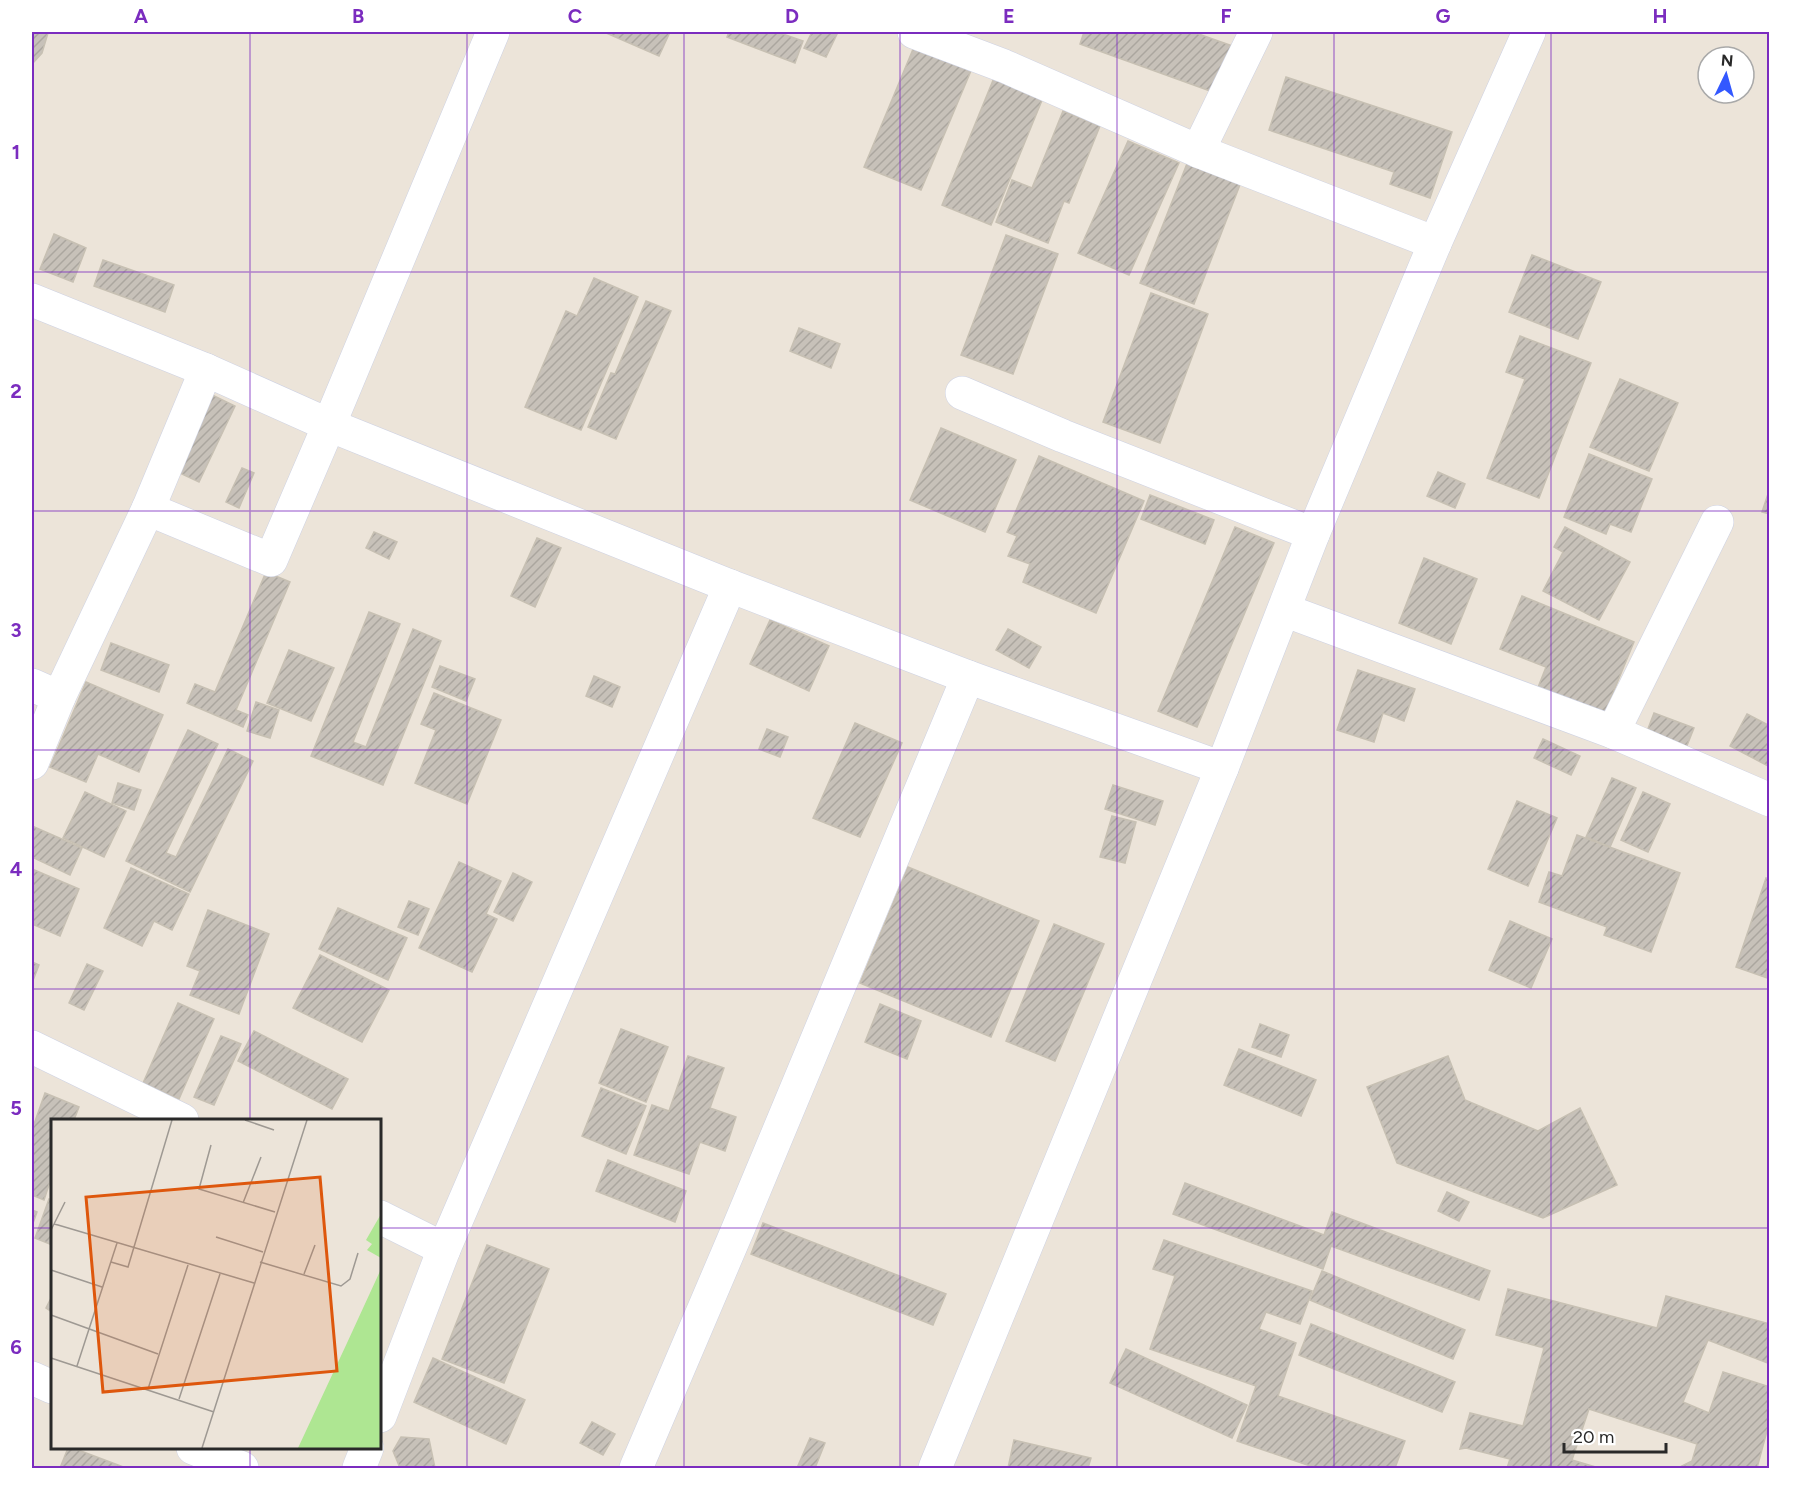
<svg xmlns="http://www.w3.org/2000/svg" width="1801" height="1500" viewBox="0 0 1801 1500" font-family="Figtree,sans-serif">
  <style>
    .building { fill: url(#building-hatch); stroke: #c7c0b3; stroke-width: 1.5 }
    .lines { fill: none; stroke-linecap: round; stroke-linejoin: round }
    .minor-casing { stroke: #ced2e3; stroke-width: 34 }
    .minor { stroke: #fff; stroke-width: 33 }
    .grid { fill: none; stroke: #7b2cbf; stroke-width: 1.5; stroke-opacity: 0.55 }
    .inset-road { fill: none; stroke: #9e9993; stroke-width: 1.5 }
    .view { fill: #de570d; fill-opacity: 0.15; stroke: #de570d; stroke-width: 3 }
    .inset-edge { fill: none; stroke: #292929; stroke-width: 3 }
    .neatline { fill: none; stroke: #7b2cbf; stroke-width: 2 }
    .grid-label { font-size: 20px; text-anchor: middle; font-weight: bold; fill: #7b2cbf }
  </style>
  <defs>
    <pattern id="building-hatch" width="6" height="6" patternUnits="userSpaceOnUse" patternTransform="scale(1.5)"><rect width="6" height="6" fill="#c7c1b9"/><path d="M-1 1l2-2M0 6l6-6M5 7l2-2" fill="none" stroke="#aba69f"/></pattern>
  </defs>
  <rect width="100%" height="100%" fill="#ece4d9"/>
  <!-- building -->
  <g class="building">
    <polygon points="32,32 48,32 48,33 42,53 32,64"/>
    <polygon points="604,32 670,32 659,56"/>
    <polygon points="729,32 777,32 803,41 795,63 727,37"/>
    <polygon points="812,32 838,32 826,57 804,48"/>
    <polygon points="1084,32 1193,32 1241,49 1224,96 1080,44"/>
    <polygon points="916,42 973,66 921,190 864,167"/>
    <polygon points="996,73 1045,93 991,225 942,205"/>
    <polygon points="1286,77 1452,132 1430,198 1390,184 1394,172 1269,130"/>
    <polygon points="1063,111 1100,126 1069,203 1064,201 1048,243 996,222 1012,180 1032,188"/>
    <polygon points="1128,141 1179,163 1129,275 1078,253"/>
    <polygon points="1190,156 1243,177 1194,304 1140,283"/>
    <polygon points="54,234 86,248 73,282 40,269"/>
    <polygon points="1006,235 1058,254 1013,374 961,355"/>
    <polygon points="1532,255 1601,282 1578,339 1509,312"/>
    <polygon points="103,260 174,285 165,312 94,286"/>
    <polygon points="594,278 638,297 581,430 525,407 566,311 577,316"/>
    <polygon points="1151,293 1208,314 1160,443 1103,422"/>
    <polygon points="646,301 671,311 616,439 588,427 611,373 615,374"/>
    <polygon points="799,328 840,344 831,368 790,351"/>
    <polygon points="1520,336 1591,363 1539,498 1487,478 1525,379 1506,372"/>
    <polygon points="1620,379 1678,403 1649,471 1590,447"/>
    <polygon points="206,392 235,406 199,482 169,468"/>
    <polygon points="941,428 1016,460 985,532 910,500"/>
    <polygon points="1589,454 1652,479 1631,532 1610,524 1606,534 1564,517"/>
    <polygon points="1039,456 1144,501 1096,613 1023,582 1030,564 1008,556 1017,536 1007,532"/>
    <polygon points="242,468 254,473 239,508 226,502"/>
    <polygon points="1438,472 1465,484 1455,508 1427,496"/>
    <polygon points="1770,488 1770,514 1762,512"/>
    <polygon points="1150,495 1214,520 1205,544 1141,519"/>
    <polygon points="1235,527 1274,543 1197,727 1158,711"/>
    <polygon points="1565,527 1630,562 1599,620 1543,591 1563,552 1554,547"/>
    <polygon points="374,532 397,542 389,559 366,548"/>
    <polygon points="537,538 561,548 535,607 511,596"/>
    <polygon points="1424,558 1477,579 1451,644 1399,623"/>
    <polygon points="266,572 290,582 236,710 248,715 243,727 187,703 195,684 215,692"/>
    <polygon points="1522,596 1634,642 1603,717 1537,690 1546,667 1500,649"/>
    <polygon points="369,612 400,624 353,742 366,747 413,629 441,641 383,785 311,756"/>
    <polygon points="770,620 829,646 809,691 750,664"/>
    <polygon points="1008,629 1041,647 1029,668 996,650"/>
    <polygon points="111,643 169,665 159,692 101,670"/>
    <polygon points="289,650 334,668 311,721 267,703"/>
    <polygon points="440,666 475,679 466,701 432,687"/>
    <polygon points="1358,670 1415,689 1404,721 1383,713 1374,742 1337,730"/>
    <polygon points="594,676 620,687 612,707 586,696"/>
    <polygon points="86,682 163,715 139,772 98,754 86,782 50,767"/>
    <polygon points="434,693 501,720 467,804 415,783 436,730 421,724"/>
    <polygon points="256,702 279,710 270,738 247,731"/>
    <polygon points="1654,713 1694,728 1686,748 1646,734"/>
    <polygon points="1747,714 1770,726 1770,767 1730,746"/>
    <polygon points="855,723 902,743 860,837 813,818"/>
    <polygon points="767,729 788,737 780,757 759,749"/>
    <polygon points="188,730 218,744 166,853 176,857 228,749 253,761 190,892 126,861"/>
    <polygon points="1543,739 1580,756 1571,775 1534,758"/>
    <polygon points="1612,778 1636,788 1610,847 1586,837"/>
    <polygon points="118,783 141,790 134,810 112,803"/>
    <polygon points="1113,785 1163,801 1155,825 1105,809"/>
    <polygon points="85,792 126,811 104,857 63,838"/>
    <polygon points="1643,792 1670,804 1648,852 1621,840"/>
    <polygon points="1517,801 1557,818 1528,886 1488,869"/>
    <polygon points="1112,816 1136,822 1125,863 1100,857"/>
    <polygon points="32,826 82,848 70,875 32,857"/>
    <polygon points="1577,835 1680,873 1651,952 1604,935 1607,927 1539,902 1549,872 1562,876"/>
    <polygon points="459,862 501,881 486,914 497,919 472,972 419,948"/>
    <polygon points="908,867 1039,921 991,1037 860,983"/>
    <polygon points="131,868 189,894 172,930 154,921 142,946 104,928"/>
    <polygon points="32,869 79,889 60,936 32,924"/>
    <polygon points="513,873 532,882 513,921 494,912"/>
    <polygon points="1766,878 1770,880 1770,979 1736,967"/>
    <polygon points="409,901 429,909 418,935 398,927"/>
    <polygon points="338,908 407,938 388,980 319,949"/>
    <polygon points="208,910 269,934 239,1014 190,995 200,971 187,966"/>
    <polygon points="1510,921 1552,939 1531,988 1489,970"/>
    <polygon points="1054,924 1104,944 1055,1061 1006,1041"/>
    <polygon points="320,955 389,990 362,1042 293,1008"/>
    <polygon points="32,962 39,965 32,983"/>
    <polygon points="87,964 103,971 84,1010 69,1003"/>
    <polygon points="178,1003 214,1019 179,1099 143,1083"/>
    <polygon points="880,1004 921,1021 907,1059 865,1042"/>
    <polygon points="1260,1024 1289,1035 1281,1057 1252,1047"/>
    <polygon points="621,1029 668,1047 646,1102 599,1083"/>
    <polygon points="254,1031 348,1079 332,1109 238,1061"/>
    <polygon points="221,1036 241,1044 214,1105 194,1097"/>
    <polygon points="1239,1049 1316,1080 1301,1116 1224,1085"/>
    <polygon points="688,1056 724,1068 710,1108 736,1117 725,1151 700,1142 689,1174 634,1155 652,1105 669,1111"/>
    <polygon points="1448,1056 1465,1100 1538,1131 1580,1108 1617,1185 1543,1218 1397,1163 1367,1087"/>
    <polygon points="601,1088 646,1106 626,1154 582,1136"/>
    <polygon points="45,1093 79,1107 74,1120 52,1120 52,1176 44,1200 32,1195 32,1130"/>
    <polygon points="608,1160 686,1191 675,1222 596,1191"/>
    <polygon points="1185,1183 1324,1235 1332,1212 1490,1271 1479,1300 1331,1246 1323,1269 1173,1214"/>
    <polygon points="1447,1192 1469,1202 1459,1221 1438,1211"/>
    <polygon points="49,1199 52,1200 52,1245 35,1238"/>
    <polygon points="32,1210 37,1212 32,1226"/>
    <polygon points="763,1223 946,1294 933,1325 751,1254"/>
    <polygon points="1164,1240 1312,1291 1300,1324 1266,1312 1259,1329 1296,1343 1278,1396 1405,1441 1395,1468 1316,1468 1237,1441 1256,1386 1150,1349 1175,1276 1153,1269"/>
    <polygon points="487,1245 549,1269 504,1383 442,1359"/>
    <polygon points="1322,1271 1465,1330 1453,1359 1310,1300"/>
    <polygon points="1508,1289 1657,1328 1666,1296 1770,1324 1770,1364 1708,1340 1683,1402 1709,1413 1723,1372 1770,1387 1770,1420 1757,1468 1678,1468 1692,1461 1697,1444 1589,1409 1572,1460 1599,1468 1507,1468 1510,1459 1466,1448 1460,1449 1470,1413 1523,1426 1544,1348 1496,1335"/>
    <polygon points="52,1296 52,1312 46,1308"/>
    <polygon points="1311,1324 1455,1382 1442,1412 1299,1355"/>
    <polygon points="1126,1349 1247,1405 1232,1438 1110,1383"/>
    <polygon points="433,1358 525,1400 506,1444 414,1402"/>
    <polygon points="592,1422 615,1434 603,1455 580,1443"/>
    <polygon points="401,1437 429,1439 435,1468 400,1468 393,1451"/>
    <polygon points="810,1438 825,1443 815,1468 797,1468"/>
    <polygon points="1014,1440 1091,1458 1088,1468 1008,1468"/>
    <polygon points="68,1448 73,1448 126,1468 60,1468"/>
  </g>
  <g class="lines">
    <defs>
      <g id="minor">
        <polyline points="914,32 1004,66 1198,151 1435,243"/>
        <polyline points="1198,151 1256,32"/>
        <polyline points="32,300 206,370 329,425 730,586 968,677 1222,768"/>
        <polyline points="962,393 1063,436 1313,534"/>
        <polyline points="148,509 271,560 329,425 493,32"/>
        <polyline points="1284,610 1613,732 1770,800"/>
        <polyline points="32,685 59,697"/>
        <polyline points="1613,732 1717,522"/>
        <polyline points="32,763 59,697 148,509 206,370"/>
        <polyline points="32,1047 182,1120"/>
        <polyline points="380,1217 444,1249"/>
        <polyline points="32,1378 52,1387"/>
        <polyline points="380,1416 444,1249 730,586"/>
        <polyline points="193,1448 242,1468"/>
        <polyline points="359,1468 367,1448"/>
        <polyline points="636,1468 738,1229 968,677"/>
        <polyline points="935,1468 1222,768 1313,534 1435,243 1529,32"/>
      </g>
    </defs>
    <!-- minor casing -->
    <use href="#minor" class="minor-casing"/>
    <!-- minor -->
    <use href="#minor" class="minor"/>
  </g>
  <!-- grid -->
  <path class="grid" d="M250 32V1120M467 32V1468M684 32V1468M900 32V1468M1117 32V1468M1334 32V1468M1551 32V1468M32 272H1770M32 511H1770M32 750H1770M32 989H1770M32 1228H52M380 1228H1770M250 1448V1468"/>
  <!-- overview -->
  <g transform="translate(51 1119)">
    <rect width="330" height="330" fill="#ece4d9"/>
    <path d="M330 95V139L316 131 321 125 315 121ZM330 150V329H247L296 224Z" fill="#aee692"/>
    <path class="inset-road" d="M194 1 223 11M160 26 148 70 224 93M192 84 210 38M3 105 14 83M0 111 3 105 7 106 203 164M165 118 212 133M60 143 77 148 121 1M209 143 290 167 299 160 307 134M0 151 51 168M253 155 264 126M0 196 107 235M0 239 163 293M26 247 66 124M97 270 137 146M128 280 169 155M151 329 256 1"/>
    <path class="view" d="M269 58 286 252 52 273 35 78Z"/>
    <rect width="330" height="330" class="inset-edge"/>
  </g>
  <!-- border -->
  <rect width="1801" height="1500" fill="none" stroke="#ffffff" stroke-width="66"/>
  <!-- north arrow -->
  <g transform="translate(1726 75) rotate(5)"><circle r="28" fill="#ffffff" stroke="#a9a9a9" stroke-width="1.5"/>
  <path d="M0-4.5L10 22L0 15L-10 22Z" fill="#3358ff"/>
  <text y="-9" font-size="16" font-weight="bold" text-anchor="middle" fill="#292929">N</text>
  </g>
  <!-- scale -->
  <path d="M1564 1443v9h102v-9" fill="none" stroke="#292929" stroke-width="3"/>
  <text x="1573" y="1443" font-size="18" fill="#292929" stroke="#ffffff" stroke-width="4.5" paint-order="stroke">20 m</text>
  <rect x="33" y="33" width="1735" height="1434" class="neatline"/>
  <g class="grid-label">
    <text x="141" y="23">A</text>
    <text x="358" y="23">B</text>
    <text x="575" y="23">C</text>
    <text x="792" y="23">D</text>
    <text x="1009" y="23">E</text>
    <text x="1226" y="23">F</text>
    <text x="1443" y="23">G</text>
    <text x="1660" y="23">H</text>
    <text x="16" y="159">1</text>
    <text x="16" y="398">2</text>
    <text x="16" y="637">3</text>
    <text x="16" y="876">4</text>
    <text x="16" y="1115">5</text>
    <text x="16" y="1354">6</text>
  </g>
</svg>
